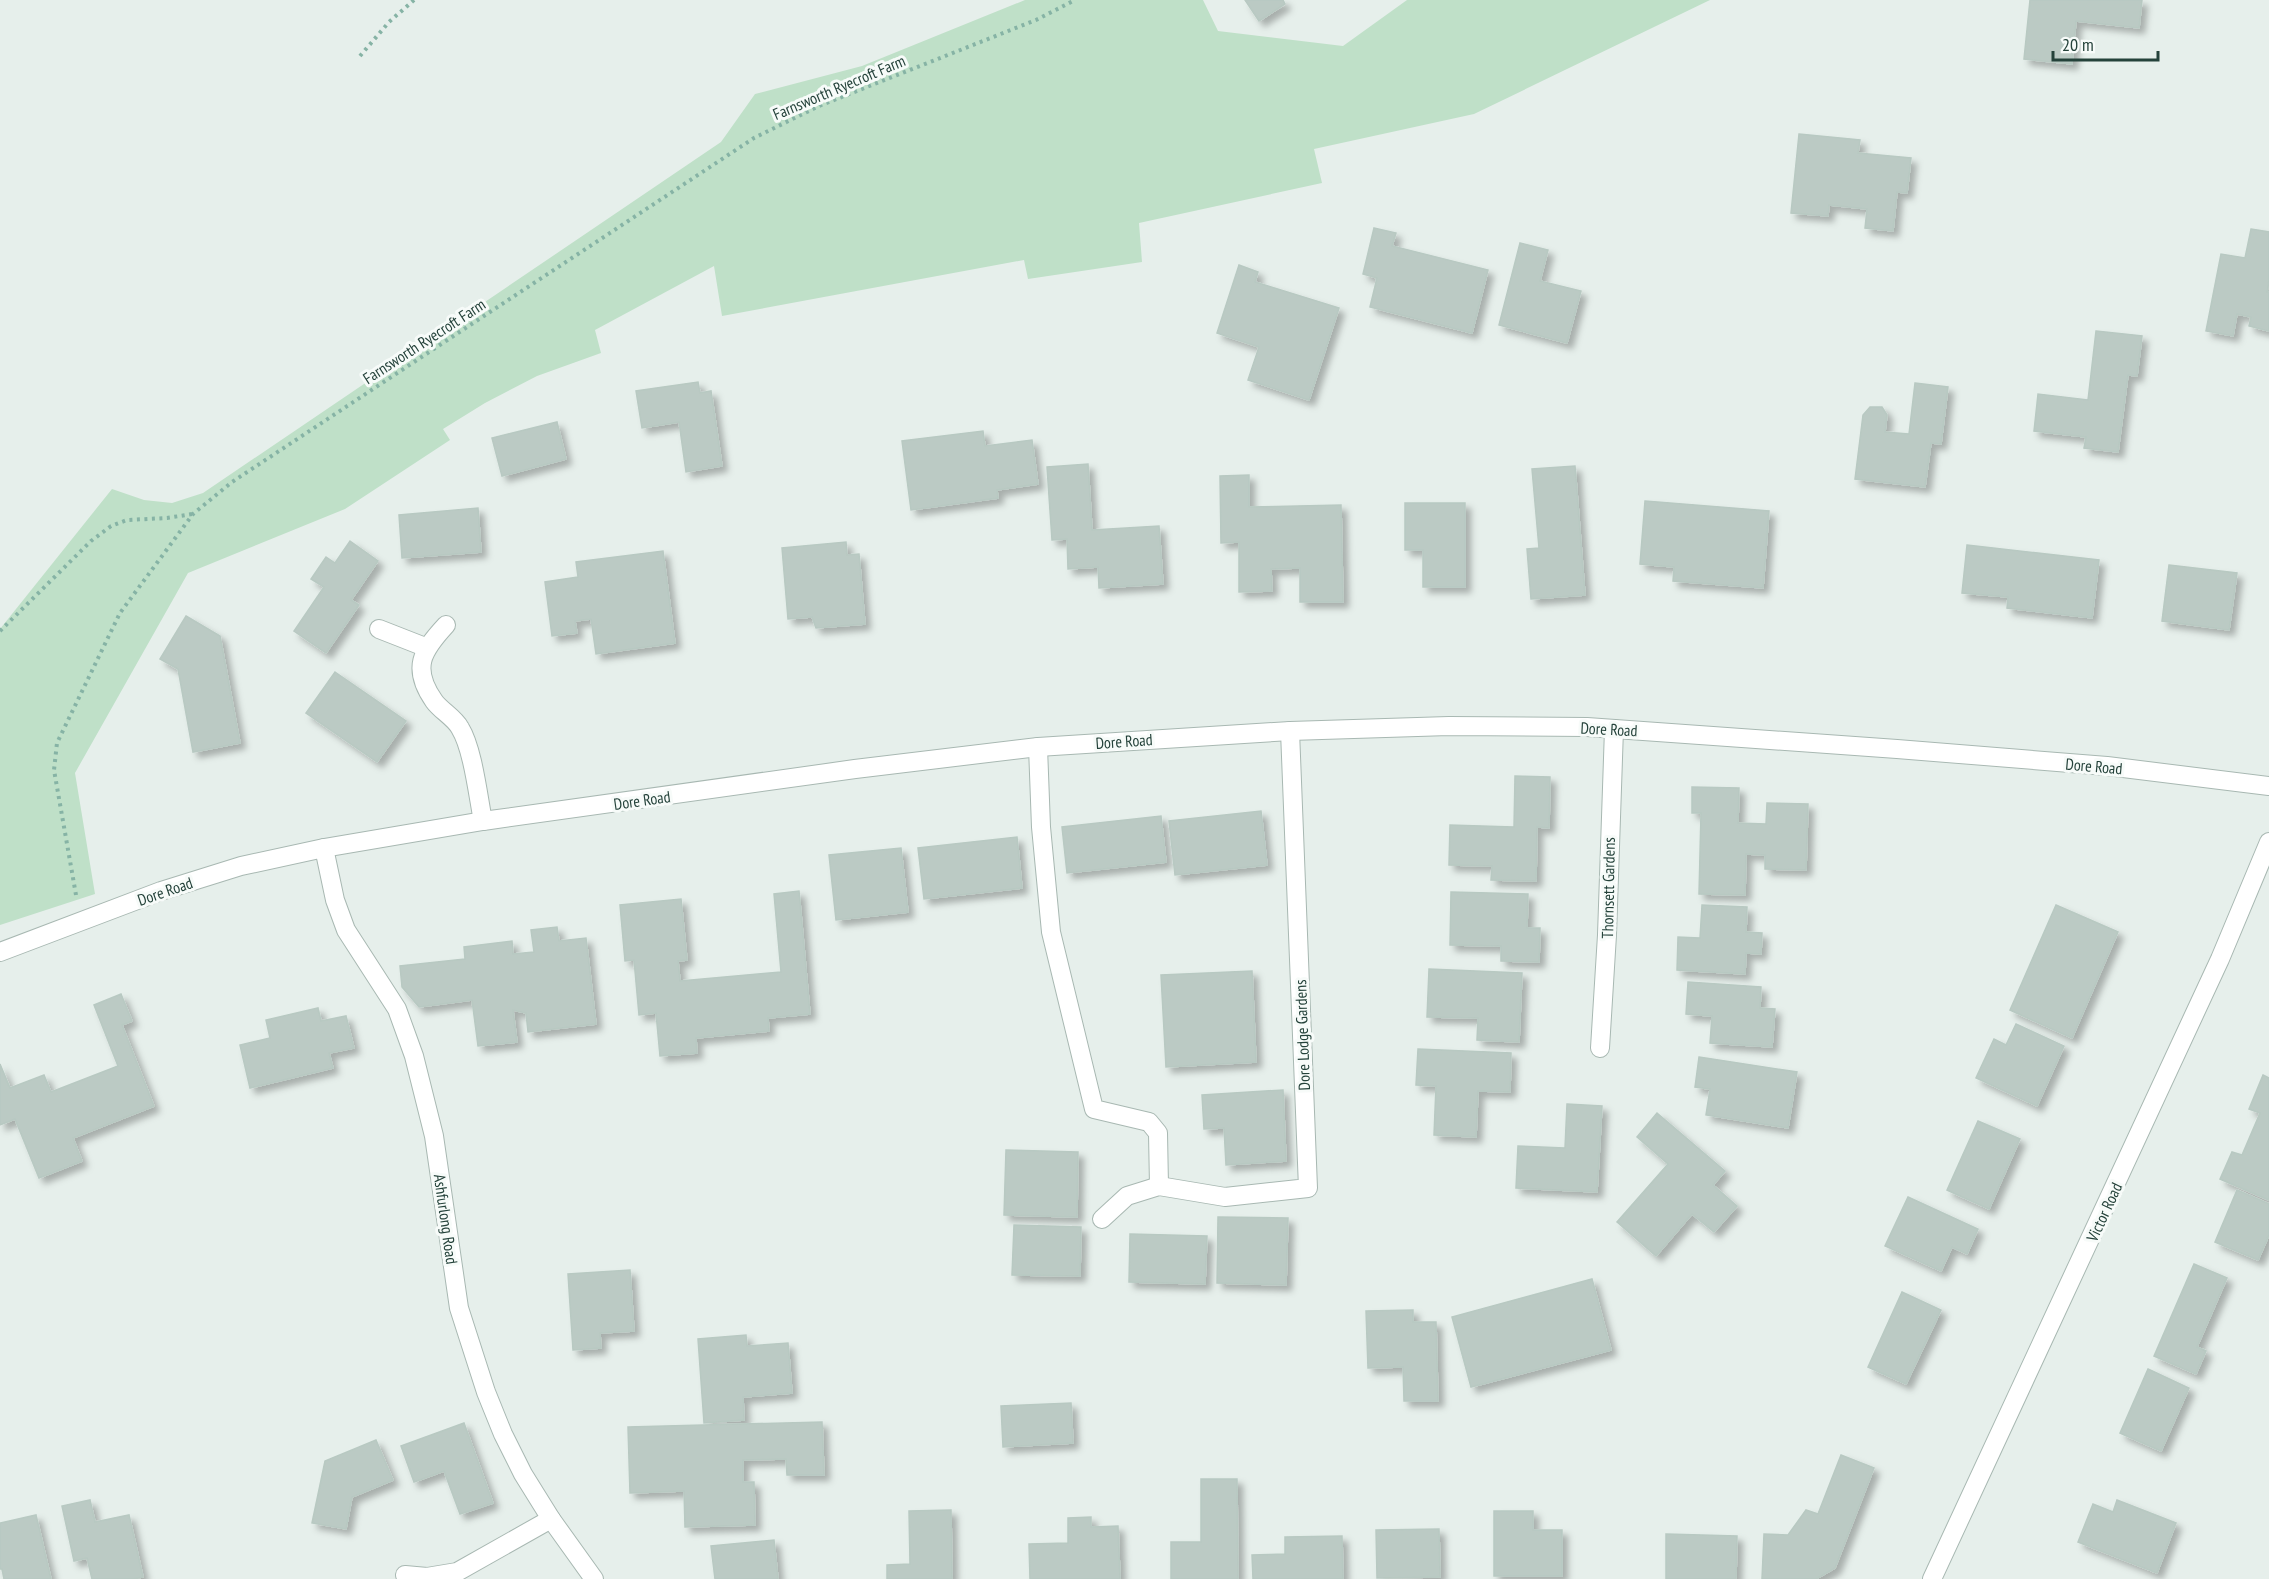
<svg xmlns="http://www.w3.org/2000/svg" width="2269" height="1579" viewBox="0 0 2269 1579" font-family="'PT Sans Narrow',sans-serif">
  <style>
    .green { fill: #bfe0c8 }
    .building { fill: #bbcac4; stroke: #b8c9c2; stroke-width: 1.5; filter: url(#shadow) }
    .lines { fill: none; stroke-linecap: round; stroke-linejoin: round }
    .minor-casing { stroke: #a8b8b2; stroke-width: 20 }
    .path { stroke: #86b3a5; stroke-width: 4; stroke-dasharray: 3 4.5; stroke-linecap: butt }
    .minor { stroke: #fff; stroke-width: 18 }
    .labels { text-anchor: middle; stroke-width: 6; stroke-linejoin: round; paint-order: stroke }
    .street-label { font-size: 16px; fill: #24423a; stroke: #f7fbf9 }
  </style>
  <defs>
    <filter id="shadow"><feDropShadow dx="5.5" dy="5.5" stdDeviation="3" flood-color="#0004"/></filter>
  </defs>
  <rect width="100%" height="100%" fill="#e6efeb"/>
  <!-- green -->
  <polygon class="green" points="1025,0 1203,0 1218,31 1343,46 1407,0 1710,0 1474,114 1314,149 1322,183 1139,223 1142,262 1028,279 1024,260 722,316 714,266 595,330 601,353 537,376 485,403 443,429 450,440 345,509 188,573 75,773 95,894 0,925 0,629 112,489 144,500 172,503 203,493 721,142 755,94 862,66"/>
  <!-- building -->
  <g class="building">
    <polygon points="1245,0 1283,0 1285,4 1259,21"/>
    <polygon points="2030,0 2142,0 2139,28 2076,21 2072,64 2024,59"/>
    <polygon points="1799,134 1860,140 1858,153 1911,158 1907,193 1897,192 1893,231 1865,228 1867,209 1829,205 1828,216 1791,213"/>
    <polygon points="1374,228 1396,233 1392,246 1488,270 1472,333 1370,307 1377,278 1363,274"/>
    <polygon points="2251,229 2269,232 2269,281 2267,292 2269,292 2269,331 2249,326 2251,317 2237,314 2233,336 2206,331 2221,254 2245,258"/>
    <polygon points="1520,243 1548,250 1540,281 1581,291 1567,343 1499,325"/>
    <polygon points="1239,265 1258,272 1255,282 1339,308 1309,400 1248,380 1259,347 1217,333"/>
    <polygon points="2096,331 2142,336 2137,376 2128,375 2118,452 2084,448 2086,437 2034,431 2038,394 2088,400"/>
    <polygon points="698,382 700,393 711,391 722,466 686,472 679,422 642,428 636,391"/>
    <polygon points="1915,383 1948,387 1941,444 1931,443 1925,487 1855,479 1863,415 1870,407 1882,407 1887,415 1885,432 1909,434"/>
    <polygon points="557,422 566,459 502,476 492,438"/>
    <polygon points="983,431 985,446 1032,440 1038,484 997,490 998,498 911,510 902,441"/>
    <polygon points="1088,464 1092,530 1159,526 1163,584 1099,588 1098,567 1068,569 1067,539 1052,540 1047,467"/>
    <polygon points="1575,466 1585,595 1531,599 1527,549 1539,548 1532,469"/>
    <polygon points="1249,475 1249,507 1341,505 1343,602 1300,602 1300,568 1271,569 1272,591 1239,592 1239,542 1221,543 1220,476"/>
    <polygon points="1645,501 1769,511 1763,588 1673,581 1674,567 1640,564"/>
    <polygon points="1405,503 1465,503 1465,587 1423,587 1423,550 1405,550"/>
    <polygon points="478,508 481,552 402,558 399,515"/>
    <polygon points="350,541 378,561 351,600 359,605 326,653 294,631 324,587 311,579 326,557 335,563"/>
    <polygon points="846,542 847,555 859,554 865,624 816,628 812,617 788,619 782,548"/>
    <polygon points="1967,545 2099,560 2092,618 2007,608 2008,597 1962,593"/>
    <polygon points="663,551 675,643 596,654 591,619 575,621 577,633 552,636 545,582 578,577 576,562"/>
    <polygon points="2169,565 2237,573 2229,630 2162,621"/>
    <polygon points="186,616 220,636 240,743 193,752 178,669 160,659"/>
    <polygon points="335,672 406,721 377,762 306,713"/>
    <polygon points="1515,776 1550,777 1549,828 1537,827 1536,881 1491,880 1492,866 1449,865 1450,825 1514,827"/>
    <polygon points="1692,787 1739,788 1738,823 1766,824 1767,803 1808,804 1806,870 1765,869 1765,855 1746,854 1745,895 1699,894 1701,813 1692,813"/>
    <polygon points="1261,811 1267,865 1175,875 1169,821"/>
    <polygon points="1161,816 1166,862 1067,873 1062,827"/>
    <polygon points="1017,837 1022,888 924,899 918,848"/>
    <polygon points="901,848 908,912 836,920 829,855"/>
    <polygon points="799,891 810,1014 768,1018 769,1031 696,1038 697,1053 660,1056 656,1013 639,1015 634,960 625,961 620,905 681,899 687,960 678,961 680,981 781,972 774,894"/>
    <polygon points="1451,892 1528,894 1527,928 1540,928 1539,962 1501,961 1501,946 1450,945"/>
    <polygon points="1702,905 1747,907 1746,932 1762,933 1761,954 1746,953 1745,974 1677,970 1678,937 1700,938"/>
    <polygon points="2056,905 2118,932 2072,1038 2010,1010"/>
    <polygon points="557,927 559,941 586,938 596,1024 528,1032 526,1013 513,1010 517,1042 478,1046 472,1000 419,1007 402,987 400,966 465,959 464,947 512,941 513,954 534,952 531,930"/>
    <polygon points="1429,969 1522,973 1519,1042 1477,1040 1478,1018 1427,1017"/>
    <polygon points="1252,971 1256,1062 1166,1067 1161,975"/>
    <polygon points="1688,982 1761,987 1760,1008 1775,1009 1772,1047 1710,1043 1712,1016 1686,1014"/>
    <polygon points="121,994 132,1021 122,1025 154,1106 73,1138 82,1161 39,1178 15,1119 0,1125 0,1064 10,1088 44,1075 51,1092 118,1066 94,1005"/>
    <polygon points="318,1008 321,1021 346,1016 354,1048 329,1053 333,1068 250,1088 240,1045 270,1038 266,1020"/>
    <polygon points="2016,1024 2064,1046 2037,1106 1976,1078 1994,1039 2006,1045"/>
    <polygon points="1418,1049 1511,1053 1510,1092 1478,1091 1476,1137 1434,1135 1436,1086 1416,1085"/>
    <polygon points="1699,1057 1797,1072 1788,1128 1706,1115 1710,1089 1695,1087"/>
    <polygon points="2263,1075 2269,1078 2269,1200 2220,1179 2232,1152 2242,1155 2260,1113 2249,1109"/>
    <polygon points="1283,1090 1286,1161 1226,1165 1224,1128 1204,1129 1202,1095"/>
    <polygon points="1567,1104 1602,1106 1597,1192 1516,1188 1518,1146 1565,1148"/>
    <polygon points="1657,1113 1725,1171 1713,1185 1737,1206 1714,1232 1692,1214 1656,1256 1617,1222 1668,1164 1637,1137"/>
    <polygon points="1978,1121 2020,1139 1989,1209 1947,1190"/>
    <polygon points="1006,1150 1078,1152 1077,1217 1004,1215"/>
    <polygon points="2237,1190 2269,1204 2269,1235 2258,1260 2215,1242"/>
    <polygon points="1908,1197 1978,1229 1967,1254 1952,1247 1941,1271 1885,1246"/>
    <polygon points="1218,1217 1288,1218 1286,1285 1217,1283"/>
    <polygon points="1014,1225 1081,1227 1080,1276 1012,1275"/>
    <polygon points="1130,1234 1207,1236 1205,1284 1129,1282"/>
    <polygon points="2194,1264 2227,1278 2197,1347 2206,1351 2196,1374 2154,1356"/>
    <polygon points="630,1270 634,1331 600,1333 601,1348 573,1350 568,1274"/>
    <polygon points="1592,1279 1611,1350 1471,1387 1452,1317"/>
    <polygon points="1902,1292 1941,1310 1906,1384 1868,1367"/>
    <polygon points="1413,1310 1413,1322 1436,1322 1438,1401 1404,1401 1403,1367 1368,1368 1366,1311"/>
    <polygon points="746,1335 747,1346 788,1343 792,1393 743,1397 744,1420 704,1423 698,1339"/>
    <polygon points="2148,1369 2189,1388 2161,1451 2120,1433"/>
    <polygon points="1071,1403 1073,1443 1003,1447 1001,1406"/>
    <polygon points="822,1422 824,1475 787,1475 786,1459 743,1460 743,1482 754,1482 755,1525 685,1527 684,1491 630,1493 628,1427"/>
    <polygon points="464,1423 493,1503 460,1514 444,1471 414,1482 401,1446"/>
    <polygon points="376,1440 393,1480 352,1497 346,1529 312,1523 325,1461"/>
    <polygon points="1841,1455 1874,1468 1835,1568 1816,1579 1762,1579 1764,1534 1788,1535 1806,1510 1818,1514"/>
    <polygon points="1201,1479 1237,1479 1238,1579 1171,1579 1171,1542 1201,1542"/>
    <polygon points="90,1500 95,1522 129,1515 143,1577 133,1579 92,1579 87,1558 74,1561 62,1506"/>
    <polygon points="2117,1500 2176,1523 2157,1573 2078,1542 2093,1504 2113,1512"/>
    <polygon points="951,1510 952,1579 887,1579 887,1565 910,1564 909,1511"/>
    <polygon points="1494,1511 1533,1511 1533,1530 1562,1530 1562,1576 1494,1576"/>
    <polygon points="36,1515 51,1579 4,1579 2,1569 0,1569 0,1523"/>
    <polygon points="1091,1517 1091,1527 1118,1526 1120,1579 1030,1579 1029,1544 1068,1543 1068,1518"/>
    <polygon points="1439,1529 1440,1577 1377,1578 1376,1530"/>
    <polygon points="1666,1534 1737,1536 1736,1579 1666,1579"/>
    <polygon points="1342,1536 1343,1579 1253,1579 1252,1555 1285,1554 1285,1537"/>
    <polygon points="774,1540 778,1579 715,1579 711,1546"/>
  </g>
  <g class="lines">
    <defs>
      <g id="minor">
        <path d="M446 625C422 651 411 668 434 701 441 711 454 717 460 728 473 749 478 796 483 821"/>
        <polyline points="379,629 425,647"/>
        <polyline points="1038,747 1041,827 1051,932 1094,1109 1149,1122 1158,1133 1159,1186"/>
        <polyline points="324,848 335,900 346,930 397,1009 414,1056 434,1136 459,1308 486,1392 503,1434 523,1474 551,1519 594,1579"/>
        <polyline points="0,952 161,891 241,866 324,848 483,821 855,769 1038,747 1290,731 1449,726 1587,727 1897,749 2107,766 2269,786"/>
        <polyline points="1600,1048 1607,935 1614,729"/>
        <polyline points="1102,1219 1127,1196 1159,1186 1225,1197 1308,1188 1290,731"/>
        <polyline points="405,1575 427,1577 457,1572 551,1519"/>
        <polyline points="1932,1579 2220,959 2269,842"/>
      </g>
    </defs>
    <!-- minor casing -->
    <use href="#minor" class="minor-casing"/>
    <!-- path -->
    <g class="path">
      <polyline points="360,56 389,22 414,0"/>
      <polyline points="0,631 91,541 111,526 127,520 167,518 192,514"/>
      <polyline points="76,895 54,770 57,743 120,613 193,514 232,482 754,138 819,106 1036,20 1075,0"/>
    </g>
    <!-- minor -->
    <use href="#minor" class="minor"/>
  </g>
  <g class="labels">
    <!-- street labels -->
    <g class="street-label">
      <text transform="translate(839 87) rotate(-23)" y="6">Farnsworth Ryecroft Farm</text>
      <text transform="translate(424 341) rotate(-33)" y="6">Farnsworth Ryecroft Farm</text>
      <text transform="translate(1609 729) rotate(3)" y="6">Dore Road</text>
      <text transform="translate(1124 741) rotate(-4)" y="6">Dore Road</text>
      <text transform="translate(2094 766) rotate(5)" y="6">Dore Road</text>
      <text transform="translate(642 800) rotate(-8)" y="6">Dore Road</text>
      <text transform="translate(1608 888) rotate(-89)" y="6">Thornsett Gardens</text>
      <text transform="translate(165 891) rotate(-19)" y="6">Dore Road</text>
      <text transform="translate(1302 1035) rotate(-92)" y="6">Dore Lodge Gardens</text>
      <text transform="translate(2104 1212) rotate(-65)" y="6">Victor Road</text>
      <text transform="translate(446 1219) rotate(82)" y="6">Ashfurlong Road</text>
    </g>
  </g>
  <!-- scale -->
  <path d="M2053 51v9h105v-9" fill="none" stroke="#24423a" stroke-width="3"/>
  <text x="2062" y="51" font-size="18" fill="#24423a" stroke="#f7fbf9" stroke-width="4.5" paint-order="stroke">20 m</text>
</svg>
